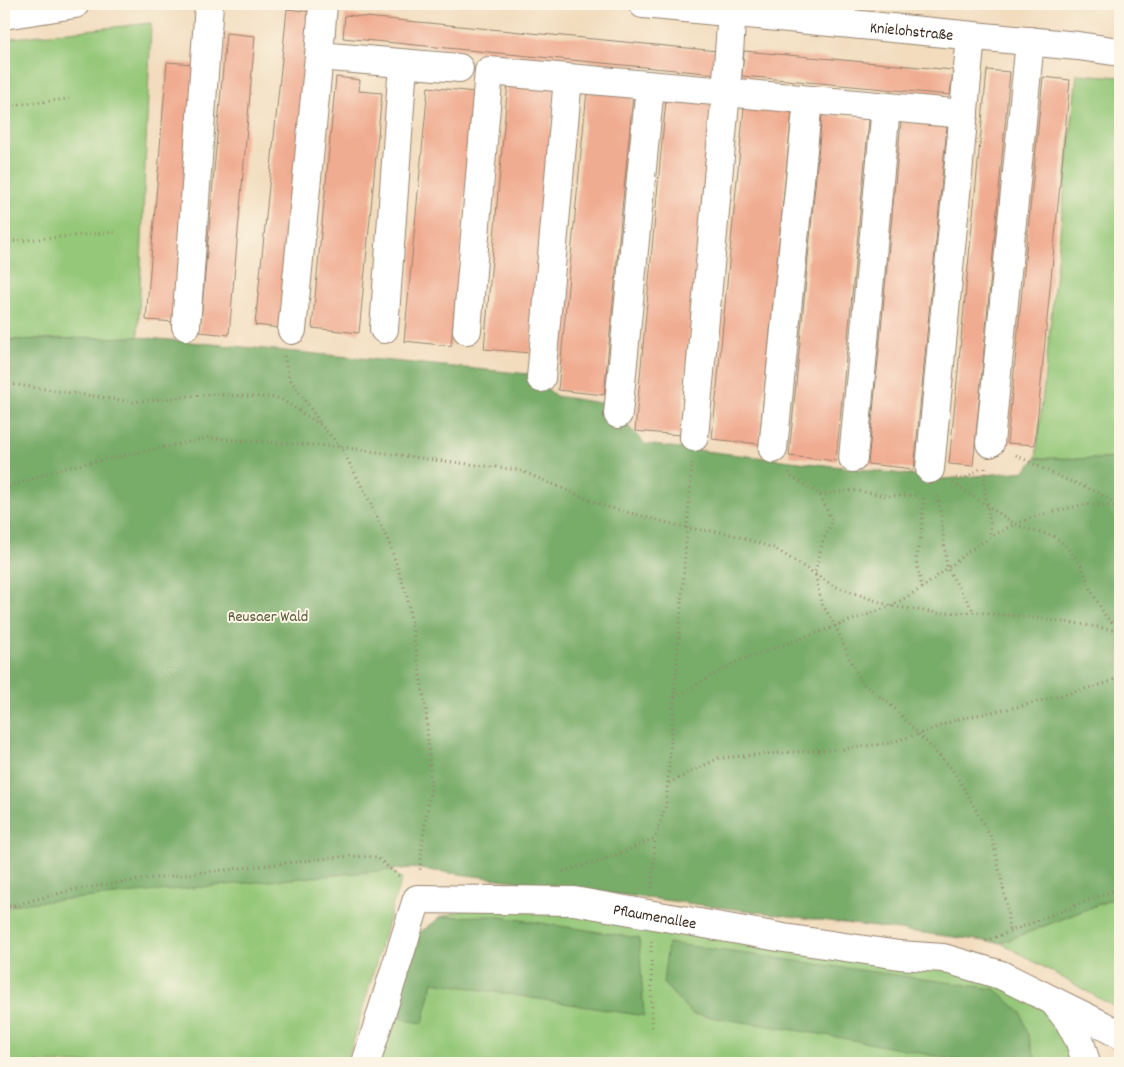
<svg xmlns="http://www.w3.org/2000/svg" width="1124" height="1067" viewBox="0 0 1124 1067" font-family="Dekko,sans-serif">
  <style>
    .green { fill: #95c879; stroke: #68794c }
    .forest { fill: #78ac69; stroke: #5a6b44 }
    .building { fill: #f0ac91 }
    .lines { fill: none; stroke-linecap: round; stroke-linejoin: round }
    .minor-casing { stroke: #96836e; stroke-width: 30 }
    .path { stroke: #96836e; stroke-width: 3; stroke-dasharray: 1 4; stroke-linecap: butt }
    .minor { stroke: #fff; stroke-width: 28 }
    .labels { text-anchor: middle; stroke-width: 4; stroke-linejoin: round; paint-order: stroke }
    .street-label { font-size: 16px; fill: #3b2a1e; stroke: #fcf5e5 }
    .park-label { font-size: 16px; fill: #565939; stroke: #fcf5e5 }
  </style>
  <rect width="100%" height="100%" fill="#fcf5e5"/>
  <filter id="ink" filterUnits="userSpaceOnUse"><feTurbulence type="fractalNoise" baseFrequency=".02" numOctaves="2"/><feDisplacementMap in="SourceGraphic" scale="10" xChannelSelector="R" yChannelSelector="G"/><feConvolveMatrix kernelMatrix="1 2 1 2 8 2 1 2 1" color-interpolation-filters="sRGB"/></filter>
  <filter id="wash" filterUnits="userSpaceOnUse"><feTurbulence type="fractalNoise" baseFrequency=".0096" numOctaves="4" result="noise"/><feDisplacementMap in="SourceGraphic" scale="20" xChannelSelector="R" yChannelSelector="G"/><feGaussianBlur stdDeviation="1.12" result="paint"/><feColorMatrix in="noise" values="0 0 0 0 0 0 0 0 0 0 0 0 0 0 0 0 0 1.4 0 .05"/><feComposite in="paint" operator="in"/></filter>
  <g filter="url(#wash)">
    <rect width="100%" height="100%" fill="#f2dcbd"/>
    <!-- green -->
    <g class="green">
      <polygon points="151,23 138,337 4,340 4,39"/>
      <polygon points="1077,74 1120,77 1120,459 1036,458"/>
      <polygon points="376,857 402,879 393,904 347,1063 4,1063 4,908 72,890"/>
      <polygon points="1120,896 1120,1010 1001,943"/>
      <polygon points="497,899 943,958 1048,1007 1076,1063 379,1063 417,935 441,917"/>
    </g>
    <!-- forest -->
    <g class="forest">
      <polygon points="138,337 529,374 556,396 607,404 645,444 945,479 1025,471 1036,458 1120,459 1120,896 1001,943 412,868 4,905 4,340"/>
      <polygon points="494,916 639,938 644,1016 433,982 423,1023 409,1021 394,1014 417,935 441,917"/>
      <polygon points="668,943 995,989 1021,1012 1037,1063 972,1063 826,1035 692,1014 663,983"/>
    </g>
    <g id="blocks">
      <!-- building -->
      <g class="building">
        <polygon points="287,9 311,12 279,328 255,325"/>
        <polygon points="345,15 718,51 716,74 343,38"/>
        <polygon points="226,33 255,36 229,335 200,332"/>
        <polygon points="744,51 953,70 950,95 742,76"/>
        <polygon points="167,62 194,64 175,322 146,320"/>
        <polygon points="987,70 1010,72 973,466 949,464"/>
        <polygon points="336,77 360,80 359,91 382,93 359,333 312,328"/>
        <polygon points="1043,77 1070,80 1035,445 1007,443"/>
        <polygon points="508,82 555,86 530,353 484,349"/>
        <polygon points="428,87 475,92 451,346 404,341"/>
        <polygon points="587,91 633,95 604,395 558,390"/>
        <polygon points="666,99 711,103 680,435 635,431"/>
        <polygon points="744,107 792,111 759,444 712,439"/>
        <polygon points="822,114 869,119 836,461 789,456"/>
        <polygon points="901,122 947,126 914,469 868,464"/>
      </g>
    </g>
  </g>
  <g filter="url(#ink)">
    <use href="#blocks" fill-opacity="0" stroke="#96836e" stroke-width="1"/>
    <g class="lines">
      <defs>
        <g id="minor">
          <polyline points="323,4 319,56 459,68"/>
          <path id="s1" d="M643 4 1078 46 1120 52"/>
          <polyline points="732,12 726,92 964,114"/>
          <polyline points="4,15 75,4"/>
          <polyline points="186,326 209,4"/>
          <polyline points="384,329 403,64"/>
          <polyline points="292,330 319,56"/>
          <polyline points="467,330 489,71 726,92 694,437"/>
          <polyline points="541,378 568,78"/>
          <polyline points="618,414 650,86"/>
          <polyline points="990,443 1030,41"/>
          <polyline points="773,449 808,100"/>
          <polyline points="853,458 886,107"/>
          <polyline points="930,469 971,36"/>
          <polyline points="1054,1002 1069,1021 1080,1042 1086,1063"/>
          <path id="s2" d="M366 1063 417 899 574 901 784 938 899 955 943 958 1001 975 1102 1025 1120 1035"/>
        </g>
      </defs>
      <!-- minor casing -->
      <use href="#minor" class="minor-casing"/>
      <!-- path -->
      <g class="path">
        <polyline points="4,106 69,99"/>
        <polyline points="4,242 116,232"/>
        <polyline points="284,356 289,378 309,406 320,423"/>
        <polyline points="4,383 133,402 212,394 279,398 321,425 341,447 370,502 390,545 407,596 426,710 431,787 423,837 420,871"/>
        <polyline points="1016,455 1060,477 1097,492 1120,506"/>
        <polyline points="985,468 984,486 990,523 990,537"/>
        <polyline points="789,472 791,476 820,495 832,521 822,543 815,573 821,602 836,627 850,660 862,683 890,704 952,769 968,796 993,841 1007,906 1009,932"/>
        <polyline points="956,478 965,478 980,469"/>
        <polyline points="953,483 1015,524 1032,531 1052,535 1065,545 1082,567 1092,592 1106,617 1120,630"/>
        <polyline points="4,489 59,469 208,438 341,447 435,460 519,470 604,506 687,528 727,533 774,548 834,586 891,606 938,613 974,612 1018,616 1074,623 1120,631"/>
        <polyline points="820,495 853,490 888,496 918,495"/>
        <polyline points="937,496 940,508 947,568 974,612"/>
        <polyline points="922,588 916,559 921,536 924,496"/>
        <polyline points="675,697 736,662 891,606 922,588 972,549 999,532 1015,524 1036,516 1064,509 1088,504 1120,507"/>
        <polyline points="669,783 719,758 778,753 843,749 889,743 919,734 958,719 1022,706 1107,683 1120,676"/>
        <polyline points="563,871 601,861 655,838 666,805 692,463"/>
        <polyline points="652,888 655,838"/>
        <polyline points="4,908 72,890 144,879 348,856 376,857 400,877"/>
        <polyline points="651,941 652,1030"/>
        <polyline points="986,941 1120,888"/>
      </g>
      <!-- minor -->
      <use href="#minor" class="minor"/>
    </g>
  </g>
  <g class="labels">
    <!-- street labels -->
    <g class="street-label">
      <text dy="6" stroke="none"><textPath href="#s1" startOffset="270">Knielohstraße</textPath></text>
      <text dy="6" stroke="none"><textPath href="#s2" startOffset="411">Pflaumenallee</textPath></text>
    </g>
    <!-- park labels -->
    <g class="park-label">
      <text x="268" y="621">Reusaer Wald</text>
    </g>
  </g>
  <!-- margin -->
  <rect width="1124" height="1067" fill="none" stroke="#fcf5e5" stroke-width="20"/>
</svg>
